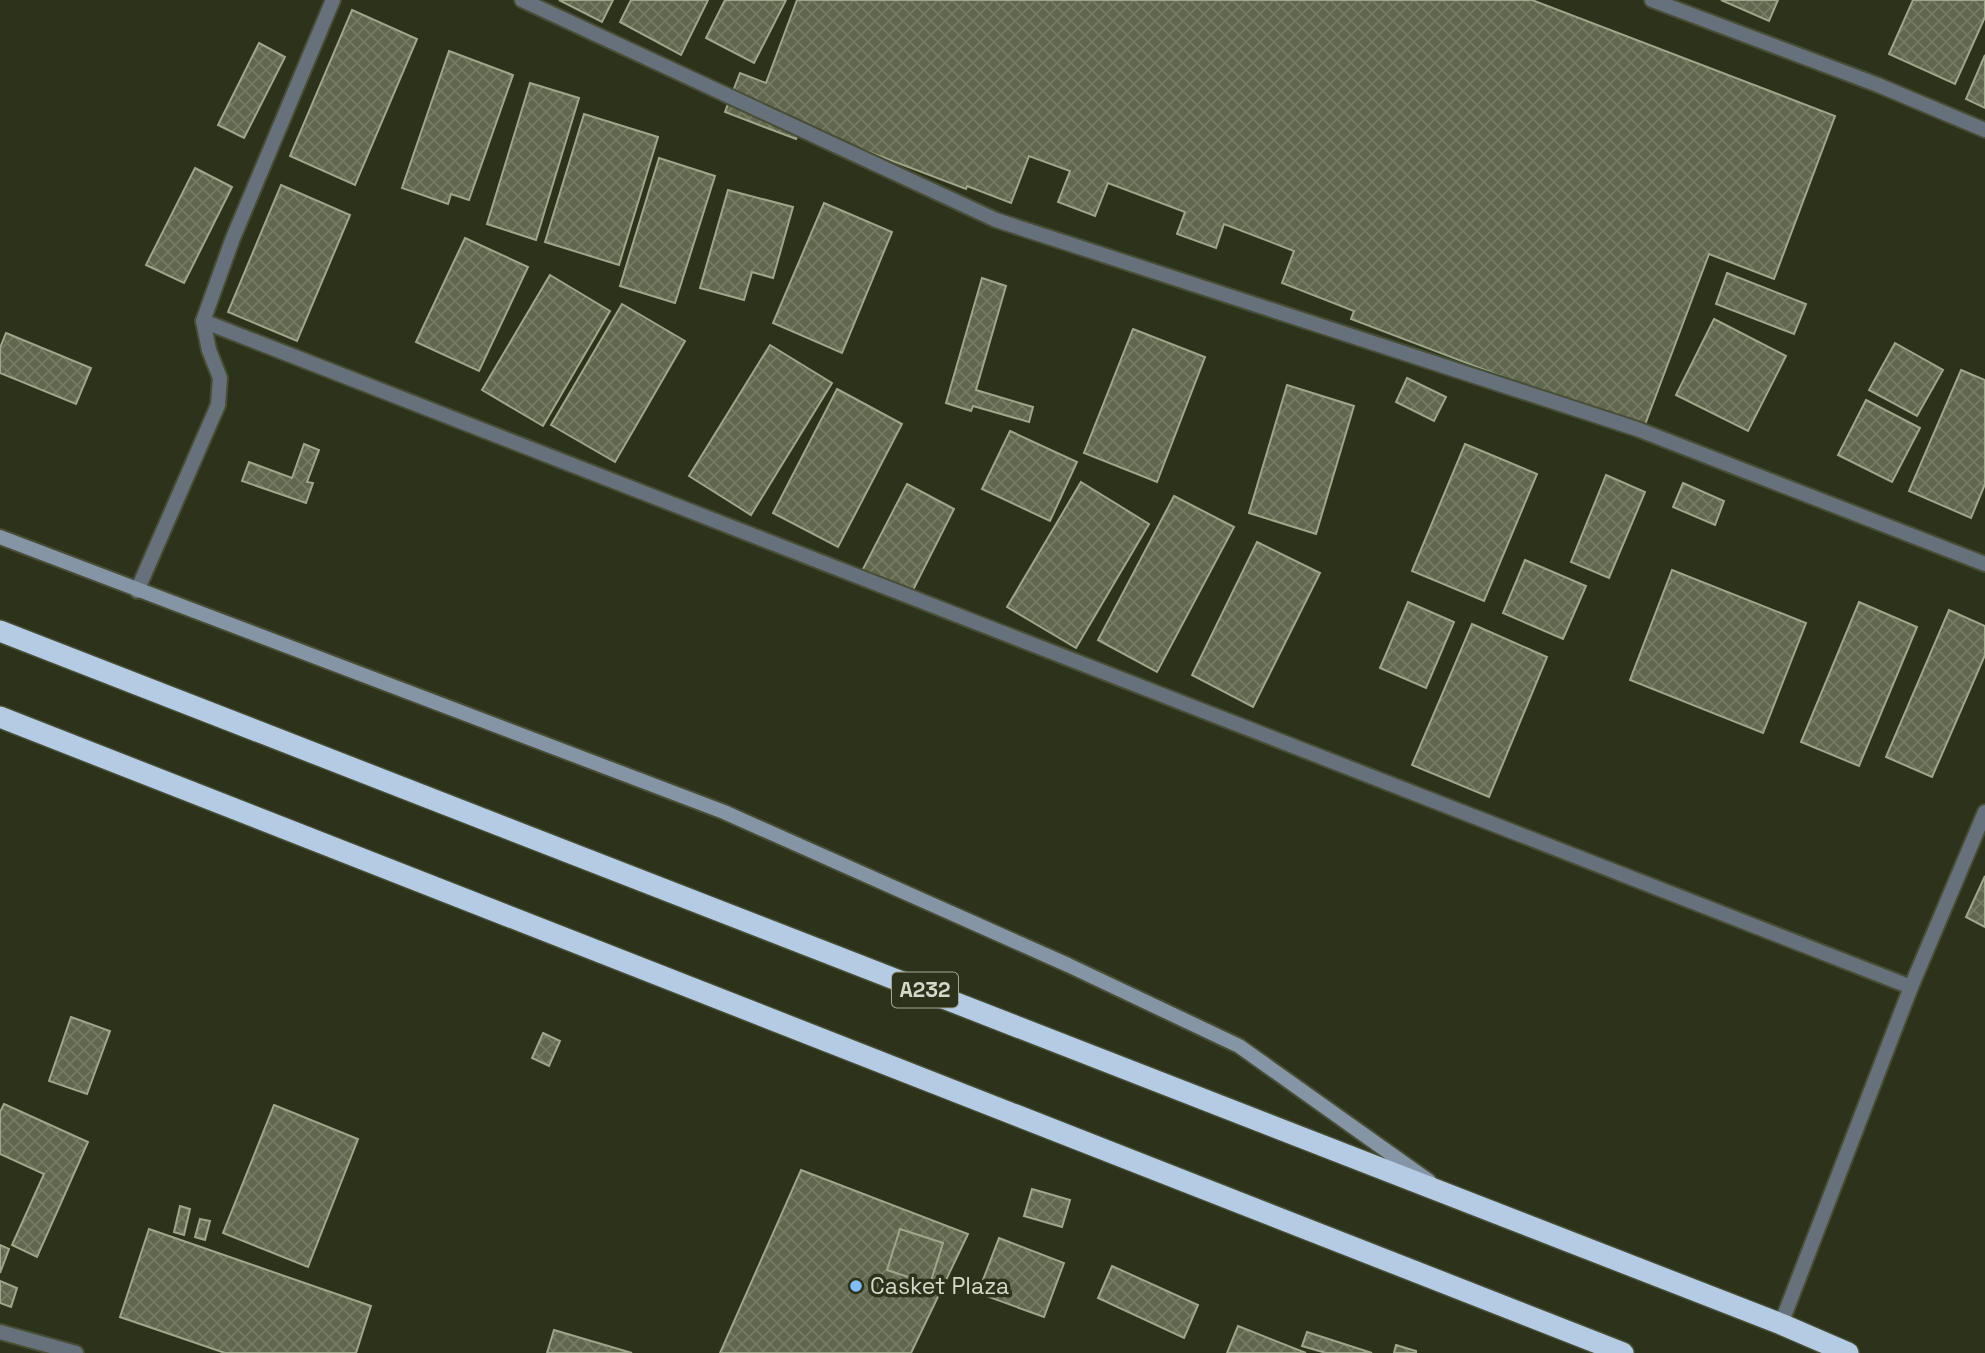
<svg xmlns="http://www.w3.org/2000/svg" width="1985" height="1353" viewBox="0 0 1985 1353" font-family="'Space Grotesk',sans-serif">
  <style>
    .building { fill: url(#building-cross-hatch); stroke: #9ea789; stroke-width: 2 }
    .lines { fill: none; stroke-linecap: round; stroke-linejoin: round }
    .street-casing { stroke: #484e36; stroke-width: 18 }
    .secondary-casing { stroke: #484e36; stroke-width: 18 }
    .highway-casing { stroke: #484e36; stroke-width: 24 }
    .street { stroke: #67717b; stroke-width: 14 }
    .secondary { stroke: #8695a5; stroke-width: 14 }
    .highway { stroke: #b3cbe3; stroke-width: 21 }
    .poi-dot { fill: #80bdfa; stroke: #2d331a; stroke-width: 2.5 }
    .labels { text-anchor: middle; stroke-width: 7; stroke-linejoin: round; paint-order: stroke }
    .shield { fill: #2d331a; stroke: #a2a795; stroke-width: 2 }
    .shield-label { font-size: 21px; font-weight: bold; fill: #d4d9ca }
    .poi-label { font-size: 23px; fill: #d4d9ca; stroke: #2d331a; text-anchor: start }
  </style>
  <defs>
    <pattern id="building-cross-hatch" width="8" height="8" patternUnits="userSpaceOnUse" patternTransform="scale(1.75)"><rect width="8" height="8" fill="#60674c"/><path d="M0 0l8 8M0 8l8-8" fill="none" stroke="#767c64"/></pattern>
  </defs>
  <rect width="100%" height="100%" fill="#2d331a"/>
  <!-- building -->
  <g class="building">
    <polygon points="559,0 613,0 602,22"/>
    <polygon points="631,0 708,0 681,55 620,22"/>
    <polygon points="725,0 786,0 754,63 706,38"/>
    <polygon points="797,0 1532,0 1835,116 1774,279 1709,254 1643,430 1351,319 1354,311 1282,283 1294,251 1224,224 1216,248 1177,234 1185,212 1108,183 1095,216 1058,202 1070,171 1029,156 1011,203 967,186 966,189 801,126 796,139 725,112 740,73 766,83"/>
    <polygon points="1721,0 1778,0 1769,21"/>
    <polygon points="1913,0 1985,0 1985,17 1955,84 1889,54"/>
    <polygon points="352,10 417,39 355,185 290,156"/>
    <polygon points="259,43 285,57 244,138 218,125"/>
    <polygon points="449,51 513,75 469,200 451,194 448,204 402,188"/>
    <polygon points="1985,55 1985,108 1966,99"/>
    <polygon points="530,83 579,98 536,240 487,224"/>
    <polygon points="584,114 658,137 619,265 545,242"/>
    <polygon points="659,158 715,176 675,303 620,286"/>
    <polygon points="195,168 232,187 184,283 146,265"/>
    <polygon points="281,185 350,215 297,341 228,312"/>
    <polygon points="728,190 793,207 773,278 752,272 744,300 700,288"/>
    <polygon points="824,203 892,232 842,353 773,323"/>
    <polygon points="465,238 528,267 479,371 416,342"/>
    <polygon points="1727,273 1806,304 1794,334 1716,304"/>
    <polygon points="550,275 610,311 543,426 482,390"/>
    <polygon points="982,278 1006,286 976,390 1033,407 1029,422 973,406 971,411 946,403"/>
    <polygon points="622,304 685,341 615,462 551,425"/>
    <polygon points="1714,319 1786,356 1748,431 1676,395"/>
    <polygon points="1133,329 1205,357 1157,482 1084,453"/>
    <polygon points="6,333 91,368 76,404 0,373 0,348"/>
    <polygon points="1895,343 1943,370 1917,416 1869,390"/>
    <polygon points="770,345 832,383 751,515 689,476"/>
    <polygon points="1961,370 1985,380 1985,484 1971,518 1909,491"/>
    <polygon points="1407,378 1446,397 1434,421 1396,402"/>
    <polygon points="1287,385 1354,406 1316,534 1249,513"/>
    <polygon points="837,389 902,424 838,547 773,513"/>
    <polygon points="1866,400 1920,428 1892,482 1838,455"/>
    <polygon points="1010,431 1077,462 1050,521 982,489"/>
    <polygon points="304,444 319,450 307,482 313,483 306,503 242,481 249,462 292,478"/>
    <polygon points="1465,444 1537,474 1484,601 1412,571"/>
    <polygon points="1606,475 1645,492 1609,578 1571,562"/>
    <polygon points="1081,482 1149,524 1076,648 1007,607"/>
    <polygon points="1683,483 1724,501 1715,525 1673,507"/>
    <polygon points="907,484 954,509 910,596 862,571"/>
    <polygon points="1174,496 1234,527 1157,672 1098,640"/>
    <polygon points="1257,542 1320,573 1253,707 1192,675"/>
    <polygon points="1525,560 1586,586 1563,639 1503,613"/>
    <polygon points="1672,570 1806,623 1763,733 1630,680"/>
    <polygon points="1408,602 1454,622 1426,688 1380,668"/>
    <polygon points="1859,602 1917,627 1859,766 1801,742"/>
    <polygon points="1949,610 1985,626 1985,655 1932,777 1886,757"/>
    <polygon points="1472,624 1547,657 1489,797 1412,765"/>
    <polygon points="1985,876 1985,927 1966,917"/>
    <polygon points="71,1017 110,1031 87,1094 49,1081"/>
    <polygon points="543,1033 560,1041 549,1066 532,1058"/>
    <polygon points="4,1104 88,1142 37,1257 12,1245 44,1174 0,1154 0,1112"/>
    <polygon points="274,1105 358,1139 308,1267 223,1233"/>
    <polygon points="801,1170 968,1234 911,1353 720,1353"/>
    <polygon points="1032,1189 1070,1200 1062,1227 1024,1216"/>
    <polygon points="180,1206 190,1209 184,1235 174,1232"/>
    <polygon points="200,1219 210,1221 205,1240 195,1237"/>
    <polygon points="149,1229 371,1306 356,1353 225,1353 120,1317"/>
    <polygon points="900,1229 943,1243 930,1284 887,1270"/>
    <polygon points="999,1238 1064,1263 1044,1317 978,1293"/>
    <polygon points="0,1245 9,1249 0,1273"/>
    <polygon points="1112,1266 1198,1305 1184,1338 1098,1298"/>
    <polygon points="0,1281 17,1288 11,1307 0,1303"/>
    <polygon points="1238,1326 1306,1353 1227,1353"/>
    <polygon points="554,1330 632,1353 547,1353"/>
    <polygon points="1307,1332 1372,1353 1326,1353 1302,1346"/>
    <polygon points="1396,1345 1416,1351 1416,1353 1394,1353"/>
  </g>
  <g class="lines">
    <defs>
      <g id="street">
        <polyline points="522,0 996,220 1637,429 1985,564"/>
        <polyline points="1652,0 1878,85 1985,130"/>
        <polyline points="203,321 1911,987"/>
        <polyline points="137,591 218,405 220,378 209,350 203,321 233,238 333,0"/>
        <polyline points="1781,1324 1911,987 1985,812"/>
        <polyline points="0,1332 76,1353"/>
      </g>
      <polyline id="secondary" points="0,537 724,812 1068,965 1239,1046 1429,1181"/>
      <g id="highway">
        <polyline points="0,631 1781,1324 1848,1353"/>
        <polyline points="0,717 1623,1353"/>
      </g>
    </defs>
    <!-- street casing -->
    <use href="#street" class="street-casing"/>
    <!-- secondary casing -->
    <use href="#secondary" class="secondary-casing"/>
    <!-- highway casing -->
    <use href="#highway" class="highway-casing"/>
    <!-- street -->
    <use href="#street" class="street"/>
    <!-- secondary -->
    <use href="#secondary" class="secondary"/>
    <!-- highway -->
    <use href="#highway" class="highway"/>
  </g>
  <!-- markers -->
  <circle class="poi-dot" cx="856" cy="1286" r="7"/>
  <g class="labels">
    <!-- shield labels -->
    <rect class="shield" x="892" y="972.5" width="66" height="35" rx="5"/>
    <g class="shield-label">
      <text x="925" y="997">A232</text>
    </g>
    <!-- poi labels -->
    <g class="poi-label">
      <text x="870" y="1294">Casket Plaza</text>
    </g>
  </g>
</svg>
